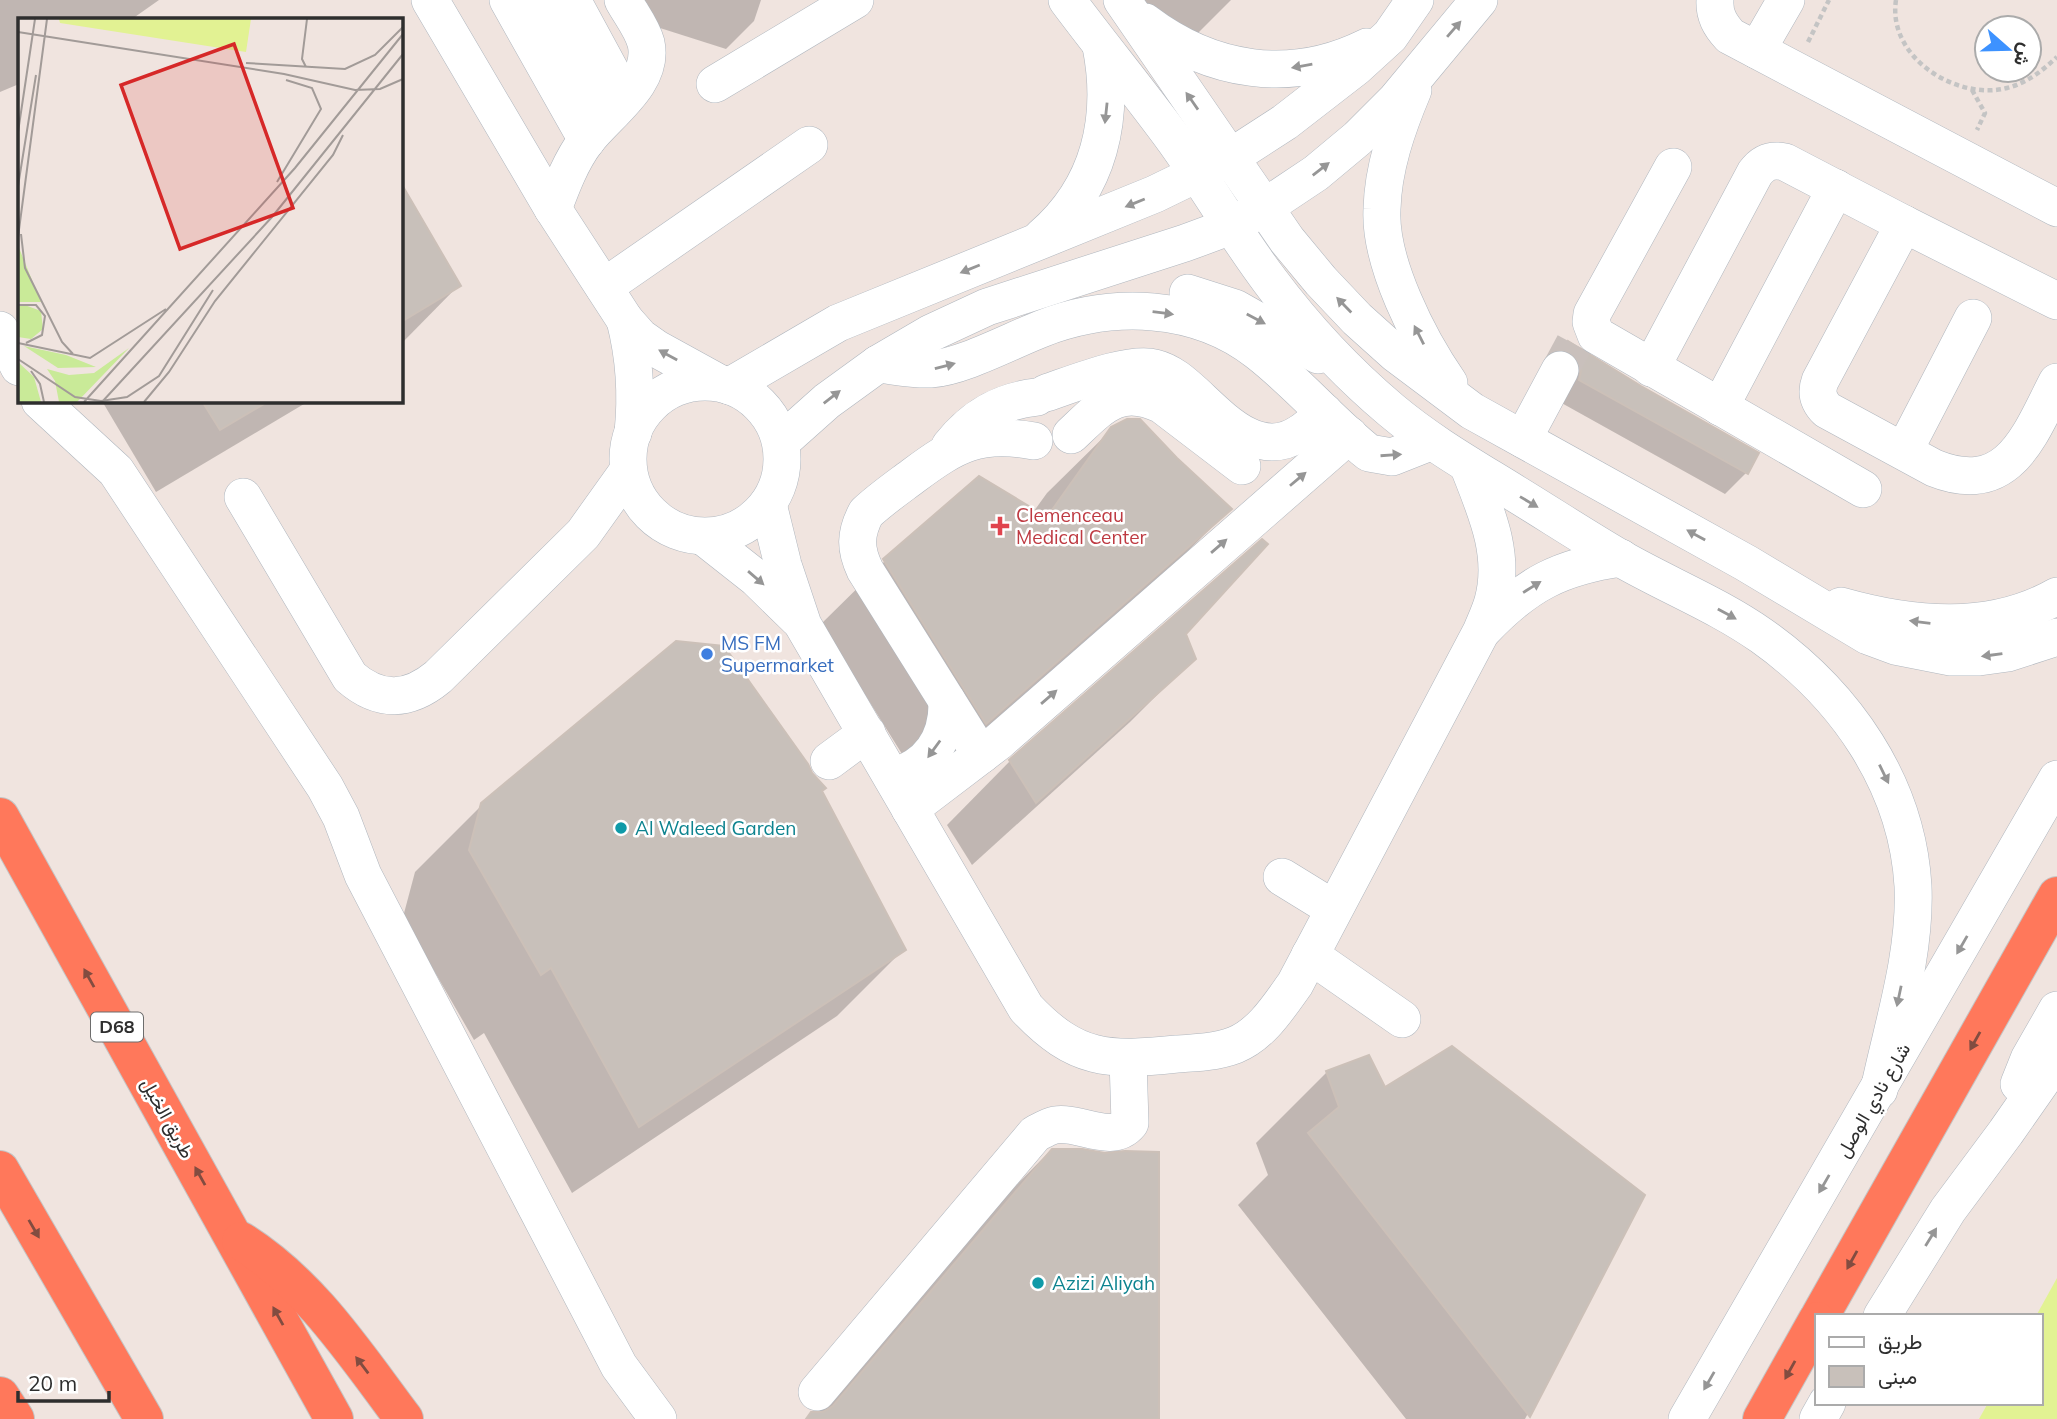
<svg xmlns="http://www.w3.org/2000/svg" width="2057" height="1419" viewBox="0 0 2057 1419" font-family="Mulish,Vazirmatn,sans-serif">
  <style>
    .pitch { fill: #e2f293 }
    .shadow { fill: #0003 }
    .building { fill: #c8c0ba; stroke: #ccc0b8; stroke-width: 2 }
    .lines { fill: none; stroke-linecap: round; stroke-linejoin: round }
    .minor-tunnel { stroke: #c9c0bc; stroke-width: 37; stroke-dasharray: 37 18; stroke-linecap: butt }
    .minor-casing { stroke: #afb6be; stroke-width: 38 }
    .highway-casing { stroke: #c4c4c4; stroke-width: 40 }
    .path { stroke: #c4c4c4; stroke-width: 4.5; stroke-dasharray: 5 3.5; stroke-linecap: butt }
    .minor { stroke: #fff; stroke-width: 37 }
    .highway { stroke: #ff785b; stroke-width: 38 }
    .oneway { fill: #969696 }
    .oneway2 { fill: #824c40 }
    .health-dot { fill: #e0444e; stroke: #fff; stroke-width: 2.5 }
    .shop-dot { fill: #3f7fe0; stroke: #fff; stroke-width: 2.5 }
    .culture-dot { fill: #0f9aa8; stroke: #fff; stroke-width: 2.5 }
    .labels { text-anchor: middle; stroke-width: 5; stroke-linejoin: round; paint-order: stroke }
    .shield { fill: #fff; stroke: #6d6d6d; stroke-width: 2 }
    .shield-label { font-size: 18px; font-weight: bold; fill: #2e2e2e }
    .health-label { font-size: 19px; fill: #be3a42; stroke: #fff; text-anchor: start }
    .shop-label { font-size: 19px; fill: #366cbe; stroke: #fff; text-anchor: start }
    .culture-label { font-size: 19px; fill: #0d838f; stroke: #fff; text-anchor: start }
    .street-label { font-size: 19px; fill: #2e2e2e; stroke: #fff }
    .inset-road { fill: none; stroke: #a29b98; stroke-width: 2 }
    .view { fill: #d62828; fill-opacity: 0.15; stroke: #d62828; stroke-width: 3.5 }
    .inset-edge { fill: none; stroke: #2e2e2e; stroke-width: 3.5 }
  </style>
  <rect width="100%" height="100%" fill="#f0e4df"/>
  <!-- pitch -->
  <polygon class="pitch" points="2057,1278 2057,1419 1979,1419 1988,1403 2041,1403 2041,1316 2036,1316"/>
  <!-- shadow -->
  <g class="shadow">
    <polygon points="0,0 159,0 132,19 19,19 19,84 0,92"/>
    <polygon points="645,0 761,0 754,21 726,49 638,21"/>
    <polygon points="1106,0 1231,0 1196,35"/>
    <polygon points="401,186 459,285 401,344"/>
    <polygon points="1568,343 1640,388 1757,454 1746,473 1725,494 1558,401 1547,364"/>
    <polygon points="102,401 309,401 156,492"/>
    <polygon points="1112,429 1175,459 1230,509 1167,572 922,786 821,624 885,561 1034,511 1047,493"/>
    <polygon points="1184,634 1194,658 1130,722 972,865 947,825 1010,761"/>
    <polygon points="820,792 904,949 837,1016 572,1193 484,1033 474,1040 403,917 415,872 482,805"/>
    <polygon points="1327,1072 1385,1089 1642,1196 1525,1419 1406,1419 1238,1205 1268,1175 1256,1143"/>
    <polygon points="1049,1152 1157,1419 807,1419 817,1414 978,1224"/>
  </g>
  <!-- building -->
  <g class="building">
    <polygon points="401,183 461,286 401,322"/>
    <polygon points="1568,341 1641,386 1759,453 1748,474 1579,380 1581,370 1578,360 1570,352 1563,350"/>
    <polygon points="202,401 269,401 220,430"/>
    <polygon points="1127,419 1140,419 1177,458 1232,509 986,724 883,559 979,476 1047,517 1111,427"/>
    <polygon points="1262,539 1268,544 1186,634 1196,659 1036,803 1009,760"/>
    <polygon points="676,641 724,646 808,764 812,773 826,788 822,791 906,950 639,1127 551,968 541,975 469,850 481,803"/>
    <polygon points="1452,1046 1645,1195 1530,1417 1308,1133 1339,1107 1326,1071 1369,1055 1385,1087"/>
    <polygon points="1052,1149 1082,1149 1105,1153 1125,1151 1159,1152 1159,1419 806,1419 811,1412 823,1412 833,1406"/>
  </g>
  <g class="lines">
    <!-- minor-tunnel -->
    <polyline class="minor-tunnel" points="1560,370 1574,344"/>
    <defs>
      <g id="minor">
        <polyline points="430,0 553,209 625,320 640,337 657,349 717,382"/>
        <polyline points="508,0 587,140"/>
        <polyline points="541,0 608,116"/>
        <polyline points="572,0 624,96"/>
        <path d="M1067 0C1102 47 1140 93 1175 141 1208 187 1236 236 1270 281 1305 328 1346 372 1391 410 1429 442 1471 466 1513 492 1549 514 1584 537 1620 558 1667 585 1718 605 1762 636 1845 695 1907 783 1913 886 1916 954 1893 1024 1879 1090"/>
        <polyline points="1122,0 1287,240 1321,281 1357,319 1396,354 1472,411 1746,563 1868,636 1895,646 1951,657 1979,657 2008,653 2057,637"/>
        <path d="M1715 0C1714 15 1720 25 1730 36L2057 208"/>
        <path d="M1145 22C1211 72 1290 85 1367 47"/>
        <polyline points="1757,50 1786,0"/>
        <polyline points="715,84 855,0"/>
        <path d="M1413 90C1397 128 1383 168 1382 209 1379 262 1419 340 1449 383"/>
        <polyline points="1673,167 1592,314 1591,322 1596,335 1863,489"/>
        <path d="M553 209C562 185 571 161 586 141 607 113 655 83 646 43 642 28 630 13 623 0"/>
        <path d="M1042 237C1100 187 1115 118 1101 46"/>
        <polyline points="604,287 809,145"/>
        <polyline points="1188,293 1235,308 1318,355"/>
        <path d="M2057 301 1904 224 1820 381C1816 392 1818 401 1827 410L1934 468C2009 498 2029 436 2057 382"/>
        <path d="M625 320C635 359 637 394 633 433"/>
        <polyline points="0,330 19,367"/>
        <path d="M878 364C895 366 913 370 931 369 962 367 1010 341 1041 329 1112 301 1197 304 1258 352 1298 383 1330 422 1369 453L1392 457 1430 442"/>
        <path d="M1651 368 1755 173C1763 162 1772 159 1785 162L1904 224"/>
        <circle cx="705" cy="459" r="77"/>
        <polyline points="730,386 838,323 1155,194 1231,157 1285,122 1356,67 1390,36 1415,0"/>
        <path d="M1046 393C1073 384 1129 361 1155 368 1171 372 1183 383 1195 394 1223 420 1259 460 1300 433 1309 428 1317 419 1324 412"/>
        <polyline points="40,401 116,471 325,787 341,817 363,875 619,1366 658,1419"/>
        <polyline points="1720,407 1836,188"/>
        <path d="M1071 435C1101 407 1119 384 1162 405L1242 466"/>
        <polyline points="1523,439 1560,370"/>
        <polyline points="781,442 827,401 878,364 931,333 987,307 1185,243 1231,226 1265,207 1316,173 1358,138 1396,100 1479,0"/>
        <path d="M950 446C973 417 1000 401 1037 397"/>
        <polyline points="1904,451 1973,318"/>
        <path d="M243 497 350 677C380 703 409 701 438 677L583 534 628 471"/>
        <path d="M768 504 783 565 803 625 1026 1008C1076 1061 1108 1061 1177 1054 1196 1053 1217 1052 1235 1045 1262 1034 1279 1006 1295 984L1481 632C1485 622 1490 612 1493 601 1506 553 1485 509 1468 465"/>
        <polyline points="704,537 756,578 798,619"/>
        <path d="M1841 606C1912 626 1990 634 2057 596"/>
        <path d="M1484 629C1527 584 1560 567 1621 558"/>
        <path d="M981 755 865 570C855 549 855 534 866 513 881 499 897 488 913 476 956 444 979 431 1034 441"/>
        <polyline points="829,761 867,733"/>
        <path d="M893 777C930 766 948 738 947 701"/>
        <polyline points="910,809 998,742 1349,435"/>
        <polyline points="1282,877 1334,909"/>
        <polyline points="1310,955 1402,1019"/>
        <polyline points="2019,1084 2029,1059 2057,1010"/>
        <polyline points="1882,1316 1948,1210 2006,1132 2057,1059"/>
        <path d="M817 1392 1035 1134C1041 1131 1049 1126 1055 1125 1080 1121 1112 1145 1130 1123L1128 1059"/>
        <polyline points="1687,1419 2057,779"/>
        <polyline points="1818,1419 1827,1403"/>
      </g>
      <g id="highway">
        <polyline points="0,817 334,1419"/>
        <polyline points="0,1170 144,1419"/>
        <path d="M241 1241C311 1285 355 1354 404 1419"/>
        <polyline points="1820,1316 2057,896"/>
        <polyline points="0,1396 15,1419"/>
        <polyline points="1762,1419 1817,1321"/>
      </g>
    </defs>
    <!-- minor casing -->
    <use href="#minor" class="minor-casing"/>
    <!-- highway casing -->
    <use href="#highway" class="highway-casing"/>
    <!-- path -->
    <g class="path">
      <path d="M1896 0C1887 57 1956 101 2007 88 2027 83 2042 71 2057 57"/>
      <polyline points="1808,42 1829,0"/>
      <polyline points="1972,90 1985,113 1977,130"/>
    </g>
    <!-- minor -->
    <use href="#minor" class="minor"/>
    <!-- highway -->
    <use href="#highway" class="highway"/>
  </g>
  <!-- one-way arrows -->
  <defs><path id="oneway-solid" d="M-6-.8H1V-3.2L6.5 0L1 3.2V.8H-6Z" transform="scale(1.75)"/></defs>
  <g class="oneway">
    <use href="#oneway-solid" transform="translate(1454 29) rotate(-49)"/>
    <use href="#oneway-solid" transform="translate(1302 66) rotate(170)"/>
    <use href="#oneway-solid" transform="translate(1192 101) rotate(-125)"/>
    <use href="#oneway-solid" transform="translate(1106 113) rotate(96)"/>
    <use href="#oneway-solid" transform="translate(1321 169) rotate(-38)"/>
    <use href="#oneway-solid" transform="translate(1135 203) rotate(158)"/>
    <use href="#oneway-solid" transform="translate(970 269) rotate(158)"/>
    <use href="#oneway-solid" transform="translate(1344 305) rotate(-134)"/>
    <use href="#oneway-solid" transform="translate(1163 313) rotate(7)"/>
    <use href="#oneway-solid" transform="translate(1256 319) rotate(28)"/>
    <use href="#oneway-solid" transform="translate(1419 335) rotate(-117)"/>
    <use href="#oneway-solid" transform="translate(668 355) rotate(-151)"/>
    <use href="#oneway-solid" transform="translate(945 366) rotate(-15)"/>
    <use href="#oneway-solid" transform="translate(832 397) rotate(-38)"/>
    <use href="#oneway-solid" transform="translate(1391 455) rotate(-4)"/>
    <use href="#oneway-solid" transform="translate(1298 479) rotate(-40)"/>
    <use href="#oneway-solid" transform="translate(1529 502) rotate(31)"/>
    <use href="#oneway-solid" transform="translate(1696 535) rotate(-151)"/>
    <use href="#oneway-solid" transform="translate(1219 546) rotate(-41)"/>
    <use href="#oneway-solid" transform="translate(756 578) rotate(41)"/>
    <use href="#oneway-solid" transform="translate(1532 587) rotate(-32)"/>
    <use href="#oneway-solid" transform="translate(1727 614) rotate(29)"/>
    <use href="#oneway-solid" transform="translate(1920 622) rotate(-173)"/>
    <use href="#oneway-solid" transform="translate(1992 655) rotate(172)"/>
    <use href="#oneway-solid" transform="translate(1049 697) rotate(-41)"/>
    <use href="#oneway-solid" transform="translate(934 749) rotate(126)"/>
    <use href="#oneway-solid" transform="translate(1884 774) rotate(64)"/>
    <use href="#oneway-solid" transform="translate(1962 945) rotate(120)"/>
    <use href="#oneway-solid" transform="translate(1899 996) rotate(102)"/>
    <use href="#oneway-solid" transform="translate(1824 1184) rotate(120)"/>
    <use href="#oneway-solid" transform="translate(1931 1237) rotate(-58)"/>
    <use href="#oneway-solid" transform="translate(1709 1381) rotate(120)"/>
  </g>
  <g class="oneway2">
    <use href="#oneway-solid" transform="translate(89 978) rotate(-119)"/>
    <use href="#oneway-solid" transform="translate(1975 1041) rotate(119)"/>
    <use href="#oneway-solid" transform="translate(200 1176) rotate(-119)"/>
    <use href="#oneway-solid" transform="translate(34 1229) rotate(60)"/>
    <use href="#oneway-solid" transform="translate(1852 1260) rotate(119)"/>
    <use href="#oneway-solid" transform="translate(278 1316) rotate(-119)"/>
    <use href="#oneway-solid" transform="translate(362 1365) rotate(-127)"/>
    <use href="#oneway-solid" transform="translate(1790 1370) rotate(119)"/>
  </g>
  <!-- markers -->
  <path class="health-dot" d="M996.5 515.5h7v7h7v7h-7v7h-7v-7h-7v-7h7z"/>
  <circle class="shop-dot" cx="707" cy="654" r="7"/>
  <g class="culture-dot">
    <circle cx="621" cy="828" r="7"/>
    <circle cx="1038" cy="1283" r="7"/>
  </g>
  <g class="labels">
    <!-- shield labels -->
    <rect class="shield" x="91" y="1012.5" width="52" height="29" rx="5"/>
    <g class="shield-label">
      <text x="117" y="1033">D68</text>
    </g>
    <!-- health labels -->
    <g class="health-label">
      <text x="1016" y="522">Clemenceau<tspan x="1016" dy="22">Medical Center</tspan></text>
    </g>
    <!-- shop labels -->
    <g class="shop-label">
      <text x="721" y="650">MS FM<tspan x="721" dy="22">Supermarket</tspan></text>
    </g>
    <!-- culture labels -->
    <g class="culture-label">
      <text x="635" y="835">Al Waleed Garden</text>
      <text x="1052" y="1290">Azizi Aliyah</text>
    </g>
    <!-- street labels -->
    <g class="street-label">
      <text transform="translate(1873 1100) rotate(-60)" y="7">شارع نادي الوصل</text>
      <text transform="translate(168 1118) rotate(61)" y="7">طريق الخيل</text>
    </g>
  </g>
  <!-- overview -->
  <g transform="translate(18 18)">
    <rect width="385" height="385" fill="#f0e4df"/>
    <path d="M1 230 23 284H0ZM4 286 23 293 25 311 13 321 0 319V288ZM6 328 48 337 78 349 40 350ZM111 330 59 384H41L37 363 29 351 51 357 76 355ZM0 344 16 359 23 384H0Z" fill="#c9ea98"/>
    <path d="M41 1H233L228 34 42 5Z" fill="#e2f293"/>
    <path class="inset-road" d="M0 14 266 56 337 72 362 71 385 61M228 45 327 51 357 37 385 9M288 49 284 41 289 1M0 114 17 1M259 164 303 91 294 70 268 62M0 168 18 57M3 216 7 250 44 324 55 336M0 219 29 1M0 287H18L27 298 24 317 8 325M0 325 72 340 148 291M0 341 57 379 83 383 109 379 141 358 195 272M13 353 22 366 26 384M66 384 277 150 385 16M84 384 254 199 385 36M126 384 151 354 197 283 315 137 325 117"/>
    <path class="view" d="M216 26 275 190 162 231 103 67Z"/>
    <rect width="385" height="385" class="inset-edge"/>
  </g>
  <!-- legend -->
  <rect x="1815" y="1314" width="228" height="91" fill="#ffffff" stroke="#ababab" stroke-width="2"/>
  <rect x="1829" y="1337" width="35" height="10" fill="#ffffff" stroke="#ababab" stroke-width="2"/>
  <text x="1878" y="1349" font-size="21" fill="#2e2e2e">طريق</text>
  <rect x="1829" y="1366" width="35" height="21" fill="#c8c0ba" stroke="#ababab" stroke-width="2"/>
  <text x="1878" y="1384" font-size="21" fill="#2e2e2e">مبنى</text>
  <!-- north arrow -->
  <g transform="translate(2008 49) rotate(110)"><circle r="33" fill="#ffffff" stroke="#ababab" stroke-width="2"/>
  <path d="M0-5L12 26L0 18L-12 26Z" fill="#3d92ff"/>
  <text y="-10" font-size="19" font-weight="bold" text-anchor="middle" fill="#2e2e2e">ش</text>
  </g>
  <!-- scale -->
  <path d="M18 1391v10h91v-10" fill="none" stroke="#2e2e2e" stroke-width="3.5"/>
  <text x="28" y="1391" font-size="21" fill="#2e2e2e" stroke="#ffffff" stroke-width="5" paint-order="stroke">20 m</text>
</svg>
